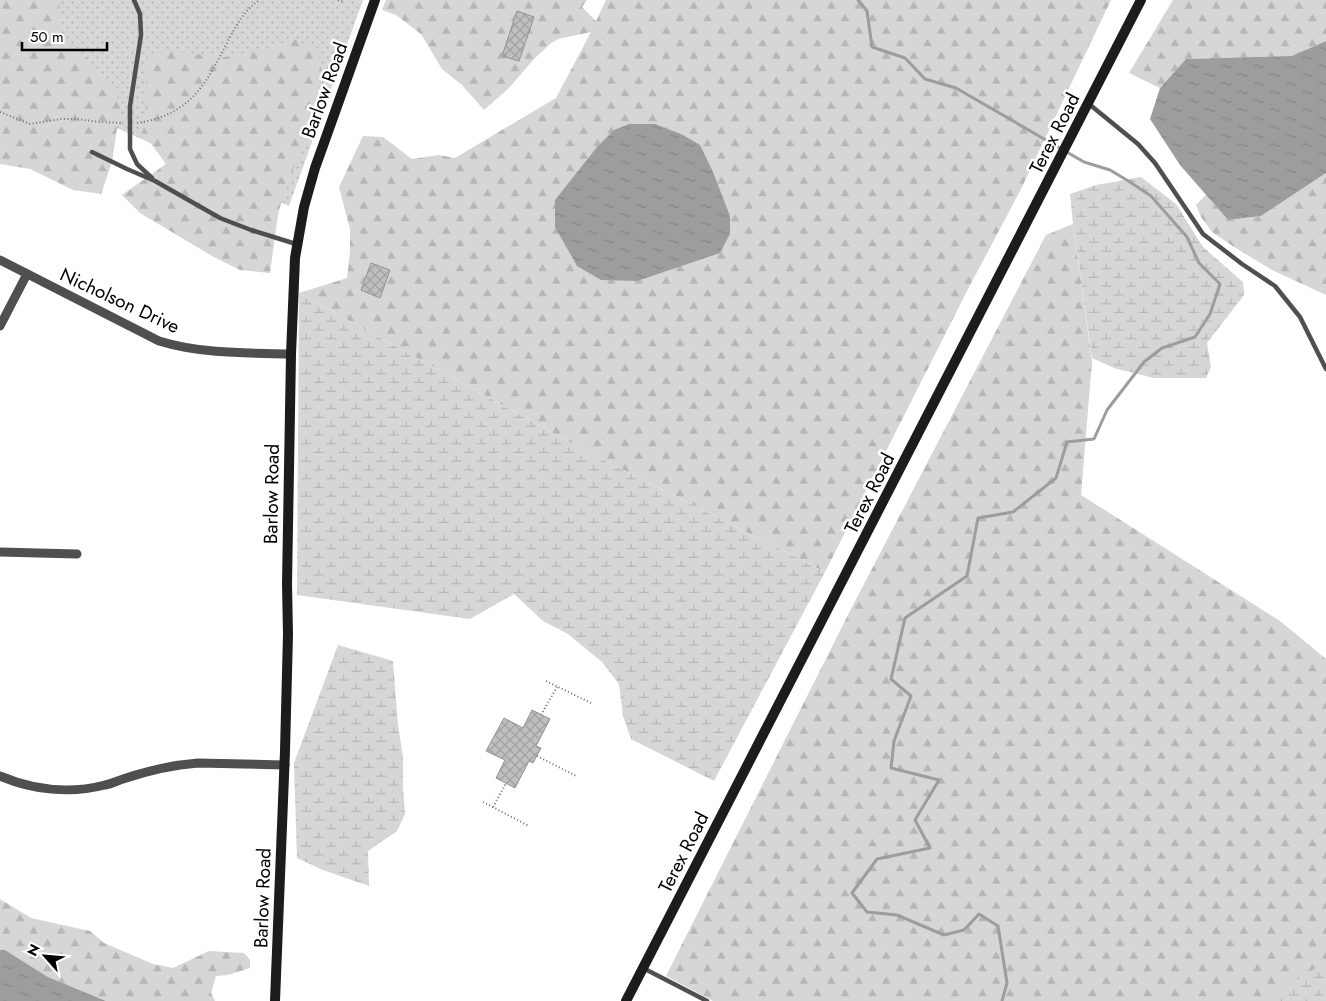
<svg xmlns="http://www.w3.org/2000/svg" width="1326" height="1001" viewBox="0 0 1326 1001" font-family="Jost,sans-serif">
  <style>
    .grass { fill: url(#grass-dots) }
    .forest { fill: url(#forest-firs) }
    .wetland { fill: url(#wetland-marsh) }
    .water { fill: url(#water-ripples) }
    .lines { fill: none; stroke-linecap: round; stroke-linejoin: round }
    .stream { stroke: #9d9d9d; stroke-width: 3 }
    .building { fill: url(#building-cross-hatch); stroke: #939393 }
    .path { stroke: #717171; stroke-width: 2; stroke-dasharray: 1 2.5; stroke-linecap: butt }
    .lane { stroke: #4f4f4f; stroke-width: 4.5 }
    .street { stroke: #4f4f4f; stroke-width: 9 }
    .secondary { stroke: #1c1c1c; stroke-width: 10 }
    .labels { text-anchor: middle; stroke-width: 5; stroke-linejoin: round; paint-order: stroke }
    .street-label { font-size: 19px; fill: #000; stroke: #fff }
  </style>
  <defs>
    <pattern id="grass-dots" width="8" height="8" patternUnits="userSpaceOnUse" patternTransform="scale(1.25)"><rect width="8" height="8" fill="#d6d6d6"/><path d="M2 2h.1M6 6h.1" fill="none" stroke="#b6b6b6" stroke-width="1.8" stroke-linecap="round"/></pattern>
    <pattern id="forest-firs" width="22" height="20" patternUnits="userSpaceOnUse" patternTransform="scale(1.25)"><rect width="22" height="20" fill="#d6d6d6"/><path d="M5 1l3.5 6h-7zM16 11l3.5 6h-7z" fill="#b6b6b6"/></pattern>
    <pattern id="wetland-marsh" width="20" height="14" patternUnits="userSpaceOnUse" patternTransform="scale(1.25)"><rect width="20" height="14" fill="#d6d6d6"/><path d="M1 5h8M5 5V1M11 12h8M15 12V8" fill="none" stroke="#b6b6b6"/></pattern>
    <pattern id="water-ripples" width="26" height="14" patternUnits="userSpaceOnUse" patternTransform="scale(1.25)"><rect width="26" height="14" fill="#9d9d9d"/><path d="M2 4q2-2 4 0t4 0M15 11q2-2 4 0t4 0" fill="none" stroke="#858585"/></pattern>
    <pattern id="building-cross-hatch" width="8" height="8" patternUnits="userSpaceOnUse" patternTransform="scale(1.25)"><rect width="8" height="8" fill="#bfbfbf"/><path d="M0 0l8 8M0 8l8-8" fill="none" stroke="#a2a2a2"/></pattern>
  </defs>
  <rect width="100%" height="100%" fill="#fff"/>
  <!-- grass -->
  <polygon class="grass" points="0,0 363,0 289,206 0,75"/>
  <!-- forest -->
  <g class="forest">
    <polygon points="0,0 60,0 57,33 90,61 121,102 112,162 101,194 73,190 30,169 0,164"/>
    <polygon points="386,0 587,0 582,7 596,21 606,0 1111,0 1020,191 967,291 825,572 584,450 299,293 347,278 350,252 350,229 339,187 363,136 383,137 412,159 439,155 455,158 556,98 591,32 558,39 550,44 534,59 508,89 484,110 462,85 442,69 421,34 396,15 382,10"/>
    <polygon points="1173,0 1326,0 1326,41 1293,56 1186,59 1160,88 1129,73"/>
    <polygon points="295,39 316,51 322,71 313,113 298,158 285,187 278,215 270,273 240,270 212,256 140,213 122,195 166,164 143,133 147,94 145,65 149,55 167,51 226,57 258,51"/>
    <polygon points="1326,173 1326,295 1272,270 1234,247 1212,232 1201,217 1196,205 1206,195 1228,220 1261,216"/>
    <polygon points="1073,224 1092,361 1081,495 1280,621 1326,659 1326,1001 713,1001 666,976 851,609 1046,235"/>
    <polygon points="0,899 31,918 90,931 104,943 153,964 173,968 209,951 244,953 250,960 250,968 228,975 216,976 211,993 215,1001 106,1001 48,977 5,950 0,950"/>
  </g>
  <!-- wetland -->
  <g class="wetland">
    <polygon points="1141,177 1176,204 1203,247 1243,282 1244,295 1207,343 1211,367 1206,378 1154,378 1114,368 1092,358 1073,224 1070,194 1096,185"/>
    <polygon points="299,293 584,450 825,572 714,781 631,739 623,716 619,684 602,662 568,634 543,621 514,594 470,619 297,595"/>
    <polygon points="338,645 393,661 398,725 403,757 403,786 405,814 397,831 368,851 369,886 323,870 297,858 294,763"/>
    <polygon points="1326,961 1326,1001 1267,1001 1274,995"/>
  </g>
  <!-- water -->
  <g class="water">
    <polygon points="1326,41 1326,173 1261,216 1228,220 1180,165 1150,119 1160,88 1186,59 1292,56"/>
    <polygon points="629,124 655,124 683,135 700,145 713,172 730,216 730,234 720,253 637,281 601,280 577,266 555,227 555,200 597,147 614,130"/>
    <polygon points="0,950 5,950 48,977 106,1001 0,1001"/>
  </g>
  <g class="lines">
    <!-- stream -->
    <polyline class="stream" points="858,0 867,11 872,47 905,58 925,79 956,88 1084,162 1110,170 1130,182 1151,196 1187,237 1199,263 1220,284 1210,314 1195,337 1162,348 1144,362 1107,410 1094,439 1067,442 1056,478 1013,512 978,518 967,576 905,618 891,679 911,696 894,741 891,768 939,780 915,820 930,848 877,859 852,893 867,912 897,915 944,935 964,930 979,914 998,926 1007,983 1002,1001"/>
  </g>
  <!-- building -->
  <g class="building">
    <polygon points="517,11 534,17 519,61 502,56"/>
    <polygon points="371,263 390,270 380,298 361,290"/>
    <polygon points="532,710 550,719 536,746 541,748 533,763 529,761 515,788 496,778 505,760 486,751 504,718 523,728"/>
  </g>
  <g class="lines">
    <!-- path -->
    <g class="path">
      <polyline points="338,0 344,2"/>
      <polyline points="0,112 30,124 61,119 77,119 100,122 122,123"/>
      <path d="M137 123C191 115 206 84 229 39 237 24 245 9 260 0"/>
      <polyline points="546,681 593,704"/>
      <polyline points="541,715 557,687"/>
      <polyline points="537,756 576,776"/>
      <polyline points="483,802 529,826"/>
      <polyline points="493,807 506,783"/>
    </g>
    <!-- lane -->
    <g class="lane">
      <polyline points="134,0 140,14 141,35 130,106 130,149 137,164 152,178"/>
      <polyline points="1089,104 1138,144 1155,163 1203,234 1242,264 1275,286 1300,317 1326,369"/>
      <polyline points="92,152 127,169 155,181 220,218 251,230 296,244"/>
      <polyline points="643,968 707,1001"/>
    </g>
    <!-- street -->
    <g class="street">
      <path d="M0 260 159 341C201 354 247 353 291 354"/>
      <polyline points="0,326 27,274"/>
      <polyline points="0,552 77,554"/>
      <path d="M0 776C33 790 70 794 105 785 111 784 117 781 123 779 147 771 172 765 198 763L285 765"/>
    </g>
    <!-- secondary -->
    <g class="secondary">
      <polyline points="275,1001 285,751 288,634 287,584 291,354 295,258 304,207 315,168 375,0"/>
      <polyline points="626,1001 1141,0"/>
    </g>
  </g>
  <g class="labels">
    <!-- street labels -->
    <g class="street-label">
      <text transform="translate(324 90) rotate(-70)" y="7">Barlow Road</text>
      <text transform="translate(1054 133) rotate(-63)" y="7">Terex Road</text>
      <text transform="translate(120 300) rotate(25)" y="7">Nicholson Drive</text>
      <text transform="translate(869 493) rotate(-63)" y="7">Terex Road</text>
      <text transform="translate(271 494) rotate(-89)" y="7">Barlow Road</text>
      <text transform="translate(683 852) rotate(-63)" y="7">Terex Road</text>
      <text transform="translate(262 898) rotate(-88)" y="7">Barlow Road</text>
    </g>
  </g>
  <!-- north arrow -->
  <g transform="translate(45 956) rotate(297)" stroke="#ffffff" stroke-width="4" paint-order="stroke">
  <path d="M0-4L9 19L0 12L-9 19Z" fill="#000000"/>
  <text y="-8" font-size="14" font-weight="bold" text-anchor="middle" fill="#000000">N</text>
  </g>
  <!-- scale -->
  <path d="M22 42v8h85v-8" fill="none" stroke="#000000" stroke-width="2.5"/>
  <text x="30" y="42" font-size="15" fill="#000000" stroke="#ffffff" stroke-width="4" paint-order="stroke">50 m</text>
</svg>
